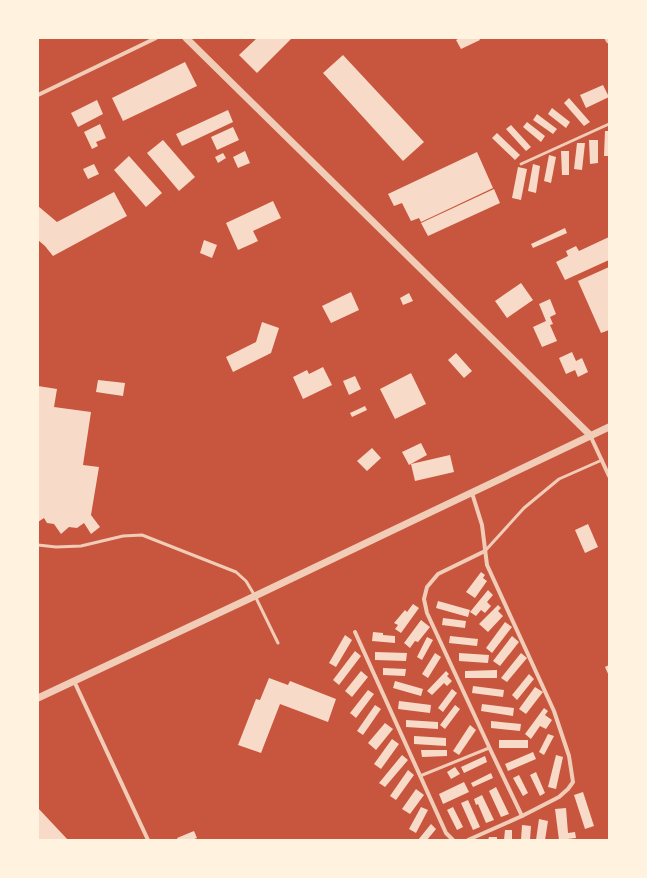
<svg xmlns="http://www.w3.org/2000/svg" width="647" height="878" viewBox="0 0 647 878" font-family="'Titillium Web',sans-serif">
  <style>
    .building { fill: #f7dbc8 }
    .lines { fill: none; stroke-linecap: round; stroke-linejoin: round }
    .service { stroke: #f1ccb7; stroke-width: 3 }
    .minor { stroke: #f1ccb7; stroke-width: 4 }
    .tertiary { stroke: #f1ccb7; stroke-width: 7 }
  </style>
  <rect width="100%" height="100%" fill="#c8553d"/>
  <!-- building -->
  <g class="building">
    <polygon points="257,38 292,38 257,73 239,55"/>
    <polygon points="460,38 479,38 480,40 461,49 456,40"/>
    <polygon points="343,55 424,142 403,161 323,73"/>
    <polygon points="185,62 197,86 123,121 112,98"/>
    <polygon points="603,85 609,97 586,108 580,95"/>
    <polygon points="569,98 590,122 584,126 564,103"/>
    <polygon points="97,100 103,114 78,127 71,113"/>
    <polygon points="552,108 570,122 566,128 548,114"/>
    <polygon points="228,110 233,122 182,146 176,134"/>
    <polygon points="537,114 557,129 553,134 533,120"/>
    <polygon points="527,122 545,136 541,142 523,127"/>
    <polygon points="100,124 106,138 96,142 98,146 92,149 84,132"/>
    <polygon points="511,125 531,147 526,151 506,129"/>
    <polygon points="233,127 239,140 217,150 211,137"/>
    <polygon points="605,131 609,131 609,156 604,156"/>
    <polygon points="497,133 520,155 515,160 492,138"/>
    <polygon points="163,140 195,177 179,191 147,153"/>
    <polygon points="589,140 598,140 598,163 590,164"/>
    <polygon points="577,143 585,143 582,170 574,169"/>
    <polygon points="245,151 250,163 238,168 233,157"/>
    <polygon points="561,151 569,151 569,175 562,175"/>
    <polygon points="477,152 493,188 421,222 419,218 411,221 402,203 394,206 388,194"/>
    <polygon points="223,153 226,158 218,163 215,157"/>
    <polygon points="549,155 556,157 551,183 544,181"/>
    <polygon points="129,156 162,193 146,207 114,170"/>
    <polygon points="94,164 99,174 88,179 83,169"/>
    <polygon points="533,164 540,166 536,193 528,191"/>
    <polygon points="518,167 527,169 521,200 512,198"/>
    <polygon points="494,189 500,203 428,236 421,223"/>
    <polygon points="114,192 127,216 53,256 45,246 38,240 38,206 57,222"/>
    <polygon points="273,201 281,218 253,231 258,241 238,250 226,223"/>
    <polygon points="565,228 567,233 533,248 531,244"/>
    <polygon points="609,237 609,260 565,280 556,262 568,256 566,251 576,246 579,251"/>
    <polygon points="204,240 217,245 212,258 200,253"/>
    <polygon points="609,267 609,330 601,333 578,281"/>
    <polygon points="521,283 533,300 507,318 495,301"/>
    <polygon points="351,292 359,310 331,323 322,306"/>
    <polygon points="409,293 413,301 403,305 400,298"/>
    <polygon points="550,299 556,314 550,317 553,324 550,325 557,341 542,347 533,327 546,321 539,304"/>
    <polygon points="262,322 279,328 271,353 233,372 226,357 256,342"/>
    <polygon points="572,352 576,361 582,358 588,372 578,377 575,370 566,374 559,358"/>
    <polygon points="456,353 472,371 464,378 448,360"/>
    <polygon points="323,367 332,385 303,399 293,377 307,370 309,374"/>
    <polygon points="411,373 426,404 395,419 380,389"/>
    <polygon points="355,376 361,389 349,395 343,381"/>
    <polygon points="98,380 125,383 123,396 96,392"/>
    <polygon points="38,386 57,389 54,407 91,412 83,465 99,467 91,515 100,527 91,534 84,523 77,528 69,527 61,534 54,524 47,523 44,518 38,522"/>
    <polygon points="365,406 367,410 352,417 350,413"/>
    <polygon points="421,443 427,455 409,465 402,452"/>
    <polygon points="372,448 381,458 367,471 357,461"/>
    <polygon points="450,455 454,472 415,481 411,464"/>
    <polygon points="588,524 598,547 585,553 575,530"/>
    <polygon points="481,572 485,575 483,578 487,581 475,598 466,592"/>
    <polygon points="488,590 493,595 487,602 491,606 485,613 481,610 476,616 470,612"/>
    <polygon points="438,601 470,610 468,617 436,608"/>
    <polygon points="413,604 419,608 401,633 395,629 398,625 394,623 405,610 407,612"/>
    <polygon points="498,605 501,608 498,611 503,616 488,632 479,624"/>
    <polygon points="443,618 466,621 465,628 442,625"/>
    <polygon points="421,620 430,627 418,642 415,641 410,648 404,643"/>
    <polygon points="505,622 512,627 492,653 486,648"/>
    <polygon points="373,632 383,633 383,635 395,636 395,643 372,641"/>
    <polygon points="345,635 352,640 336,667 329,663"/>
    <polygon points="450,636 478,639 477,646 449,643"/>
    <polygon points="512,636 519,642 500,666 493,661"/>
    <polygon points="427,637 433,640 422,660 417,657"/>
    <polygon points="355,651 361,656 339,685 333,680"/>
    <polygon points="375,652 407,653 406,661 375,660"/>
    <polygon points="435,653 441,657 428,678 422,674"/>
    <polygon points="459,653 489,655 488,663 459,661"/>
    <polygon points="521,653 527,658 507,682 501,678"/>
    <polygon points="609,665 609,676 605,667"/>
    <polygon points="383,668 406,669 405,676 383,675"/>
    <polygon points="497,670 497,678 465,678 465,671"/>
    <polygon points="361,671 368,677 352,697 345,691"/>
    <polygon points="446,671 449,674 447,676 452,681 447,686 444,683 432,695 427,691"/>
    <polygon points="529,674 534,679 517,700 512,695"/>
    <polygon points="269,678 288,685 290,681 336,699 328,722 280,704 261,753 238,745 256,699 260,700"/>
    <polygon points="395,681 423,689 421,696 393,688"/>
    <polygon points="473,686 504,690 503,697 472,693"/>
    <polygon points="535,687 543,692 526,714 519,709"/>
    <polygon points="452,689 457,693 443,712 438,708"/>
    <polygon points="368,690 374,694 356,718 350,713"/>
    <polygon points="399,701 431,705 430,713 398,709"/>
    <polygon points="482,704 514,708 513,716 481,711"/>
    <polygon points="375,705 381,709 363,735 357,731"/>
    <polygon points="455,705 460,709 445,729 440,725"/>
    <polygon points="544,708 548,711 545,715 552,720 546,729 540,726 531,739 525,734"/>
    <polygon points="406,720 438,722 438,729 406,727"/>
    <polygon points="491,721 521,724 520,731 491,728"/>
    <polygon points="385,723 393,729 376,750 368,743"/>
    <polygon points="470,725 476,730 459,755 453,751"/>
    <polygon points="548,734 554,736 544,755 539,752"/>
    <polygon points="414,736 446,738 446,746 414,744"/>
    <polygon points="392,739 399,744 381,769 374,764"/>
    <rect x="499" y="740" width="29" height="8"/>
    <polygon points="421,750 447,750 447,756 422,757"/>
    <polygon points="533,752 536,759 508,771 505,764"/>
    <polygon points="402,755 408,760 385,787 379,783"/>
    <polygon points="556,755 563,757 556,789 548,787"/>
    <polygon points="485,756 487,762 464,773 461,767"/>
    <polygon points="455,767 460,774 451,779 447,772"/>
    <polygon points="408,770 414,775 396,800 390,796"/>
    <polygon points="536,772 545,793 540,796 530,775"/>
    <polygon points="491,773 493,778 473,787 471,783"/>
    <polygon points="519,775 528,793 523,796 513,778"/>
    <polygon points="464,782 469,792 443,804 439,794"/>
    <polygon points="496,787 509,814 501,817 489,791"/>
    <polygon points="416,789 424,795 410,814 402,809"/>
    <polygon points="583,792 594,826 585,829 574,795"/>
    <polygon points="482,795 494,820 486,823 478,804 476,805 474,799"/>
    <polygon points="468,800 480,827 473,830 461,803"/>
    <polygon points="421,807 428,810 416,833 409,829"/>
    <polygon points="453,807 463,827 457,830 447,810"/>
    <polygon points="38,808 68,840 38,840"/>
    <polygon points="566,808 568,833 575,832 576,838 559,840 555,809"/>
    <polygon points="539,819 548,821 545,840 536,840"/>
    <polygon points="431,824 436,829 427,840 418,840"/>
    <polygon points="522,825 531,826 530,840 521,840"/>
    <polygon points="505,830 512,830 512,840 504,840"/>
    <polygon points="194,831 197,838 192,840 178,840 177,838"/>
    <polygon points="489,837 497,837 497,840 488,840"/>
  </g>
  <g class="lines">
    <!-- service -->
    <g class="service">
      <polyline points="521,164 609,124"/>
      <polyline points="38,545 56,547 81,546 123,536 142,535 236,572 246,581 255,596 278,643"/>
      <polyline points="485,551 524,508 559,479 602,460"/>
      <polyline points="420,776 489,748"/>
    </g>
    <!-- minor -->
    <g class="minor">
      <polyline points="38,95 156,38"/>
      <polyline points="590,435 609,476"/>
      <polyline points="485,551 438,574 427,587 424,599 427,613 491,751 522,816"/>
      <polyline points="355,632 446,833 453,840"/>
      <polyline points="74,681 148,840"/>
      <polyline points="468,840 522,816 559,797 568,789 573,782 569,756 554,711 487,565 482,525 472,493"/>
    </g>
    <!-- tertiary -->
    <g class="tertiary">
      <polyline points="186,38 590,435"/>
      <polyline points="608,38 609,40"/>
      <polyline points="38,698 255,596 609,427"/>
    </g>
  </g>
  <!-- border -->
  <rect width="647" height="878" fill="none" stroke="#fff3e0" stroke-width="78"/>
</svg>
